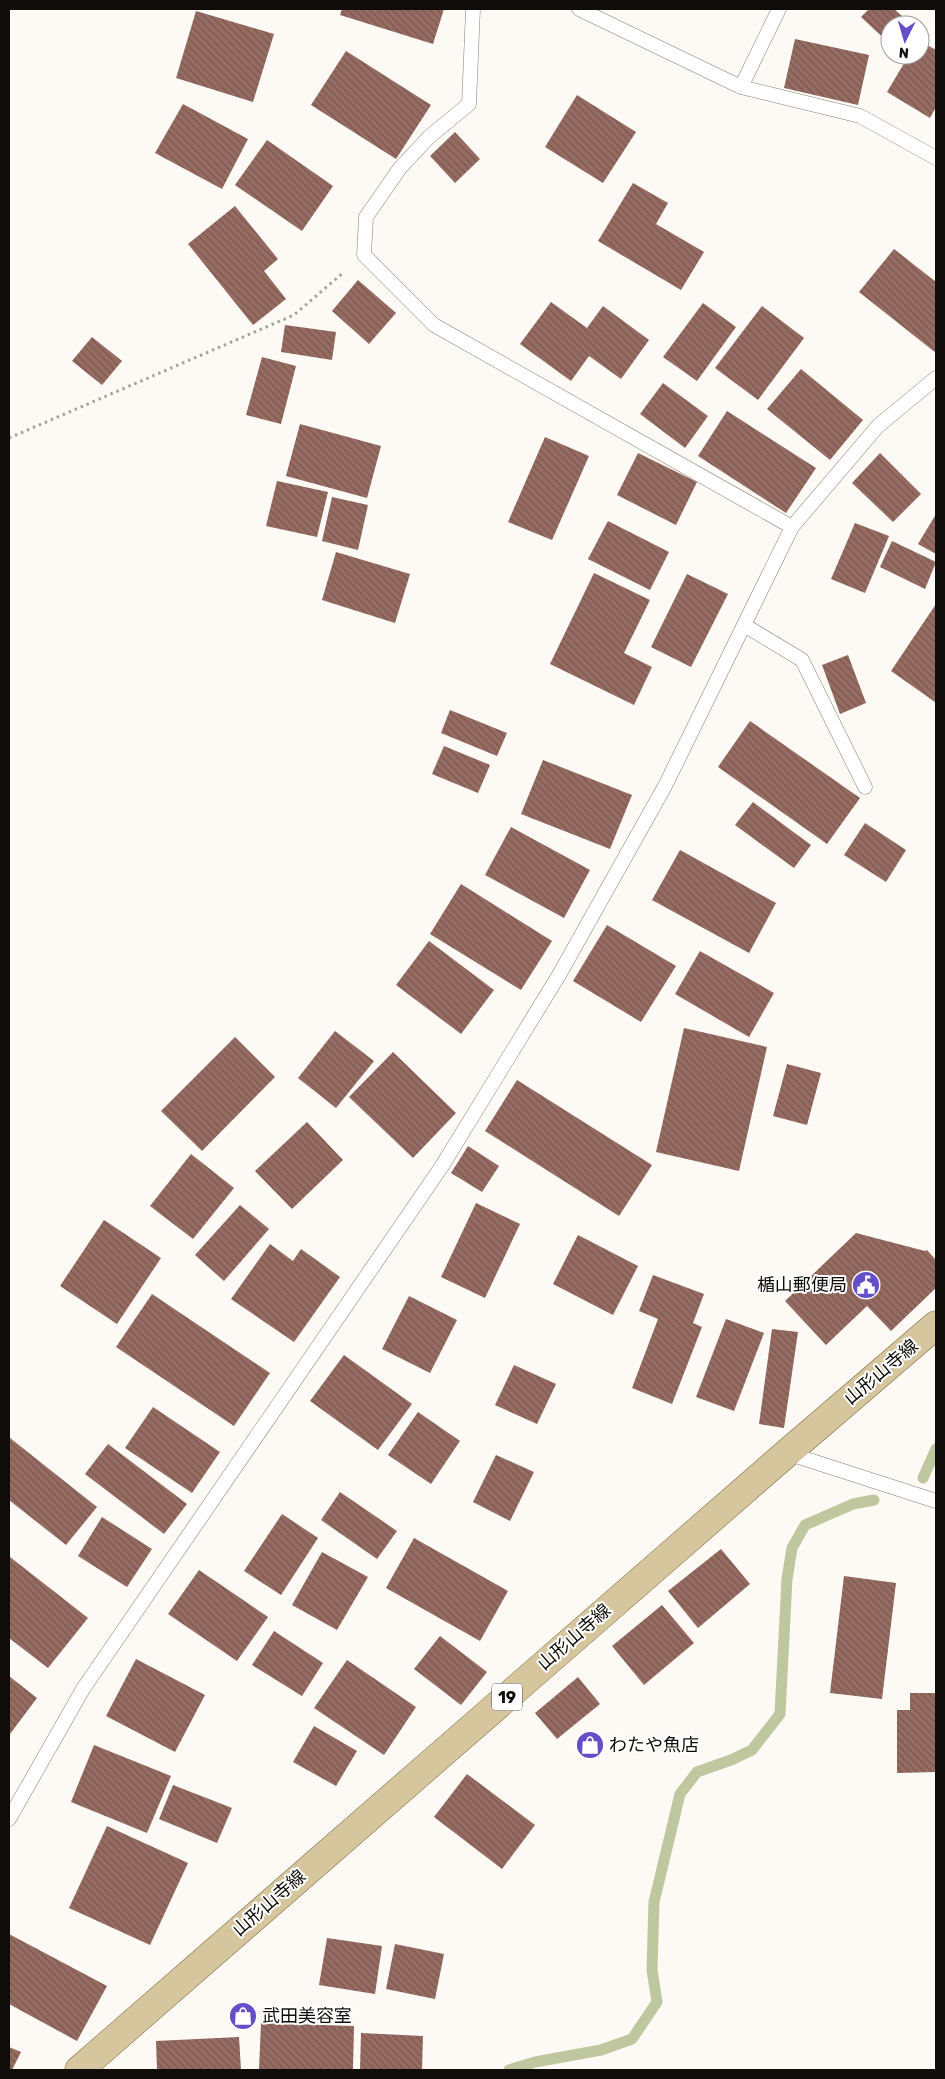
<svg xmlns="http://www.w3.org/2000/svg" width="945" height="2079" viewBox="0 0 945 2079" font-family="Rubik,'Noto Sans JP',sans-serif">
  <style>
    .lines { fill: none; stroke-linecap: round; stroke-linejoin: round }
    .stream { stroke: #bfc79e; stroke-width: 11 }
    .building { fill: url(#building-back-hatch) }
    .lane-casing { stroke: #897e76; stroke-width: 15 }
    .primary-casing { stroke: #7e6c40; stroke-width: 29 }
    .path { stroke: #a5a19e; stroke-width: 3; stroke-dasharray: 2.5 4; stroke-linecap: butt }
    .lane { stroke: #fff; stroke-width: 14 }
    .primary { stroke: #d6c69e; stroke-width: 28 }
    .labels { text-anchor: middle; stroke-width: 4; stroke-linejoin: round; paint-order: stroke }
    .shield { fill: #fff; stroke: #575553; stroke-width: 1 }
    .shield-label { font-size: 16px; font-weight: bold; fill: #0f0c09 }
    .poi-label { font-size: 18px; fill: #0f0c09; stroke: #fff; text-anchor: start }
    .street-label { font-size: 18px; fill: #0f0c09; stroke: #fff }
  </style>
  <defs>
    <pattern id="building-back-hatch" width="6" height="6" patternUnits="userSpaceOnUse" patternTransform="scale(1.25)"><rect width="6" height="6" fill="#966c62"/><path d="M-1 5l2 2M0 0l6 6M5-1l2 2" fill="none" stroke="#79574f"/></pattern>
  </defs>
  <rect width="100%" height="100%" fill="#fdf9f5"/>
  <g class="lines">
    <!-- stream -->
    <g class="stream">
      <polyline points="923,1478 936,1449"/>
      <polyline points="509,2070 535,2062 601,2050 632,2039 657,2002 652,1970 654,1902 680,1794 697,1772 731,1760 752,1750 780,1714 787,1579 792,1548 805,1525 853,1504 874,1500"/>
    </g>
  </g>
  <!-- building -->
  <g class="building">
    <polygon points="342,9 444,9 433,44 340,15"/>
    <polygon points="869,9 894,9 912,25 890,25 890,44 861,17"/>
    <polygon points="196,11 274,34 253,102 176,78"/>
    <polygon points="795,39 869,55 858,105 784,88"/>
    <polygon points="920,41 936,50 936,107 930,118 887,92 909,55 920,55"/>
    <polygon points="346,51 431,105 396,159 311,105"/>
    <polygon points="577,95 636,132 603,183 545,147"/>
    <polygon points="183,104 248,139 222,189 155,153"/>
    <polygon points="455,132 480,159 455,183 430,156"/>
    <polygon points="267,140 333,186 302,231 235,185"/>
    <polygon points="633,183 668,203 656,224 704,252 681,290 598,241"/>
    <polygon points="235,206 278,259 264,271 286,299 253,325 188,244"/>
    <polygon points="894,249 936,282 936,353 859,292"/>
    <polygon points="358,280 396,313 369,344 332,311"/>
    <polygon points="551,302 587,328 603,306 649,340 621,379 589,356 571,381 520,344"/>
    <polygon points="703,303 736,327 697,381 663,357"/>
    <polygon points="762,306 804,338 758,400 715,368"/>
    <polygon points="285,325 336,332 332,360 281,352"/>
    <polygon points="92,337 122,361 102,385 72,361"/>
    <polygon points="262,357 296,366 281,424 246,415"/>
    <polygon points="801,369 863,420 830,460 767,409"/>
    <polygon points="663,383 708,416 685,448 640,414"/>
    <polygon points="727,411 816,468 786,513 698,456"/>
    <polygon points="300,424 381,446 367,498 286,476"/>
    <polygon points="545,437 589,456 552,540 508,522"/>
    <polygon points="638,453 697,482 676,525 617,495"/>
    <polygon points="880,453 921,494 893,522 852,483"/>
    <polygon points="277,481 328,492 317,537 266,526"/>
    <polygon points="332,497 368,505 358,550 322,541"/>
    <polygon points="936,514 936,554 918,544"/>
    <polygon points="608,521 669,552 650,590 588,559"/>
    <polygon points="855,523 889,536 865,593 831,579"/>
    <polygon points="892,541 936,562 925,589 880,567"/>
    <polygon points="336,552 410,574 395,623 322,600"/>
    <polygon points="594,573 650,600 624,653 652,667 634,705 550,664"/>
    <polygon points="687,574 728,594 691,667 651,647"/>
    <polygon points="936,604 936,700 935,702 891,671"/>
    <polygon points="848,655 866,703 840,714 822,665"/>
    <polygon points="450,710 507,733 497,756 441,733"/>
    <polygon points="750,721 860,798 827,844 718,767"/>
    <polygon points="444,746 490,765 478,793 432,774"/>
    <polygon points="543,760 632,795 610,849 521,814"/>
    <polygon points="753,802 811,845 794,868 735,825"/>
    <polygon points="865,823 906,850 886,882 844,855"/>
    <polygon points="511,827 590,870 564,918 485,875"/>
    <polygon points="680,850 776,903 749,953 652,900"/>
    <polygon points="461,884 552,941 521,990 430,934"/>
    <polygon points="607,925 676,966 641,1022 573,981"/>
    <polygon points="429,941 494,990 461,1034 396,985"/>
    <polygon points="700,951 774,993 749,1037 675,994"/>
    <polygon points="684,1028 767,1047 739,1171 656,1152"/>
    <polygon points="335,1031 374,1061 336,1108 298,1078"/>
    <polygon points="235,1037 275,1077 202,1151 161,1111"/>
    <polygon points="393,1052 456,1113 413,1158 349,1097"/>
    <polygon points="787,1064 821,1073 807,1125 773,1116"/>
    <polygon points="517,1080 652,1165 619,1216 485,1131"/>
    <polygon points="307,1122 343,1160 292,1209 255,1171"/>
    <polygon points="468,1146 499,1166 482,1192 451,1173"/>
    <polygon points="191,1154 234,1188 193,1239 150,1206"/>
    <polygon points="476,1203 520,1224 485,1298 441,1277"/>
    <polygon points="240,1205 269,1229 224,1281 195,1255"/>
    <polygon points="104,1220 161,1258 117,1324 60,1286"/>
    <polygon points="856,1233 925,1251 927,1250 936,1260 936,1288 891,1331 867,1306 826,1345 785,1301"/>
    <polygon points="578,1235 638,1266 613,1315 553,1284"/>
    <polygon points="270,1244 293,1261 301,1249 340,1277 294,1342 231,1299"/>
    <polygon points="653,1275 704,1294 693,1323 702,1327 672,1404 632,1388 658,1319 639,1311"/>
    <polygon points="152,1294 270,1373 234,1426 116,1347"/>
    <polygon points="409,1296 457,1320 430,1373 382,1349"/>
    <polygon points="726,1319 764,1333 734,1411 696,1397"/>
    <polygon points="772,1329 798,1332 784,1428 759,1424"/>
    <polygon points="344,1355 412,1404 378,1450 310,1401"/>
    <polygon points="514,1365 556,1384 537,1424 495,1405"/>
    <polygon points="153,1407 220,1452 192,1493 125,1448"/>
    <polygon points="418,1412 460,1441 431,1484 388,1455"/>
    <polygon points="10,1438 97,1507 66,1545 9,1500"/>
    <polygon points="108,1444 187,1504 164,1534 85,1474"/>
    <polygon points="496,1455 534,1472 510,1521 473,1502"/>
    <polygon points="340,1492 397,1531 377,1559 321,1520"/>
    <polygon points="282,1514 318,1538 281,1595 244,1571"/>
    <polygon points="102,1517 152,1549 127,1587 78,1556"/>
    <polygon points="414,1538 508,1591 480,1641 386,1588"/>
    <polygon points="721,1549 750,1584 698,1628 668,1591"/>
    <polygon points="322,1552 368,1577 337,1630 292,1605"/>
    <polygon points="10,1557 88,1618 48,1668 9,1638"/>
    <polygon points="199,1570 268,1617 237,1661 168,1614"/>
    <polygon points="844,1576 896,1583 882,1699 830,1693"/>
    <polygon points="662,1605 694,1643 644,1685 612,1646"/>
    <polygon points="274,1631 323,1663 302,1696 252,1665"/>
    <polygon points="440,1636 487,1672 461,1705 414,1669"/>
    <polygon points="136,1659 205,1695 175,1752 106,1716"/>
    <polygon points="347,1660 416,1707 384,1755 314,1708"/>
    <polygon points="9,1676 37,1698 10,1734 9,1733"/>
    <polygon points="578,1677 600,1704 557,1739 535,1713"/>
    <polygon points="910,1693 936,1693 936,1772 897,1773 897,1710 910,1710"/>
    <polygon points="314,1726 357,1751 336,1786 293,1762"/>
    <polygon points="94,1745 171,1776 147,1833 71,1802"/>
    <polygon points="467,1774 535,1825 502,1869 434,1817"/>
    <polygon points="173,1785 232,1808 217,1843 159,1819"/>
    <polygon points="107,1826 188,1863 150,1945 69,1908"/>
    <polygon points="9,1934 107,1986 77,2041 9,2004"/>
    <polygon points="327,1938 382,1946 375,1994 319,1985"/>
    <polygon points="395,1944 444,1954 435,1999 386,1989"/>
    <polygon points="261,2023 354,2026 353,2070 259,2070"/>
    <polygon points="361,2033 423,2036 422,2070 360,2070"/>
    <polygon points="239,2037 241,2070 157,2070 156,2041"/>
    <polygon points="9,2047 21,2052 12,2070 9,2070"/>
  </g>
  <g class="lines">
    <defs>
      <g id="lane">
        <polyline points="473,9 469,104 429,137 400,168 366,217 364,255 434,325 792,527"/>
        <polyline points="579,9 741,87 860,116 936,158"/>
        <polyline points="741,87 779,9"/>
        <polyline points="744,625 802,660 865,787"/>
        <polyline points="787,1453 936,1501"/>
        <polyline points="9,1819 83,1689 442,1166 559,975 665,786 792,527 878,426 936,378"/>
      </g>
      <polyline id="primary" points="79,2070 787,1453 936,1325"/>
    </defs>
    <!-- lane casing -->
    <use href="#lane" class="lane-casing"/>
    <!-- primary casing -->
    <use href="#primary" class="primary-casing"/>
    <!-- path -->
    <polyline class="path" points="9,438 294,315 344,272"/>
    <!-- lane -->
    <use href="#lane" class="lane"/>
    <!-- primary -->
    <use href="#primary" class="primary"/>
  </g>
  <!-- icons -->
  <defs>
    <symbol id="civic-disc" viewBox="-11 -11 22 22"><circle r="9.5" fill="#654ec7" stroke="#fff"/><path d="M-.6-6.5H3V-4.5H.6V-3L4-1V1h2V6H-6V1h2V-1L-.6-3ZM-1.2 2.5V6h2.4V2.5Z" fill="#fff"/></symbol>
    <symbol id="shop-disc" viewBox="-11 -11 22 22"><circle r="9.5" fill="#654ec7" stroke="#fff"/><path d="M-5-2.5h2.3a2.7 3.5 0 0 1 5.4 0H5L5.5 6h-11ZM-1.5-2.5h3a1.5 2.3 0 0 0-3 0Z" fill="#fff"/></symbol>
  </defs>
  <g fill-rule="evenodd">
    <use href="#civic-disc" x="850" y="1269" width="32" height="32"/>
    <use href="#shop-disc" x="574" y="1729" width="32" height="32"/>
    <use href="#shop-disc" x="227" y="2000" width="32" height="32"/>
  </g>
  <g class="labels">
    <!-- shield labels -->
    <rect class="shield" x="492" y="1683.5" width="30" height="27" rx="4"/>
    <g class="shield-label">
      <text x="507" y="1703">19</text>
    </g>
    <!-- poi labels -->
    <g class="poi-label">
      <text x="847" y="1291" text-anchor="end">楯山郵便局</text>
      <text x="609" y="1751">わたや魚店</text>
      <text x="262" y="2022">武田美容室</text>
    </g>
    <!-- street labels -->
    <g class="street-label">
      <text transform="translate(881 1372) rotate(-40)" y="6">山形山寺線</text>
      <text transform="translate(574 1637) rotate(-41)" y="6">山形山寺線</text>
      <text transform="translate(269 1903) rotate(-41)" y="6">山形山寺線</text>
    </g>
  </g>
  <!-- border -->
  <rect width="945" height="2079" fill="none" stroke="#0f0c09" stroke-width="20"/>
  <!-- north arrow -->
  <g transform="translate(905 40) rotate(185)"><circle r="24" fill="#ffffff" stroke="#9f9e9d"/>
  <path d="M0-4L9 19L0 12L-9 19Z" fill="#654ec7"/>
  <text y="-8" font-size="14" font-weight="bold" text-anchor="middle" fill="#0f0c09">N</text>
  </g>
</svg>
